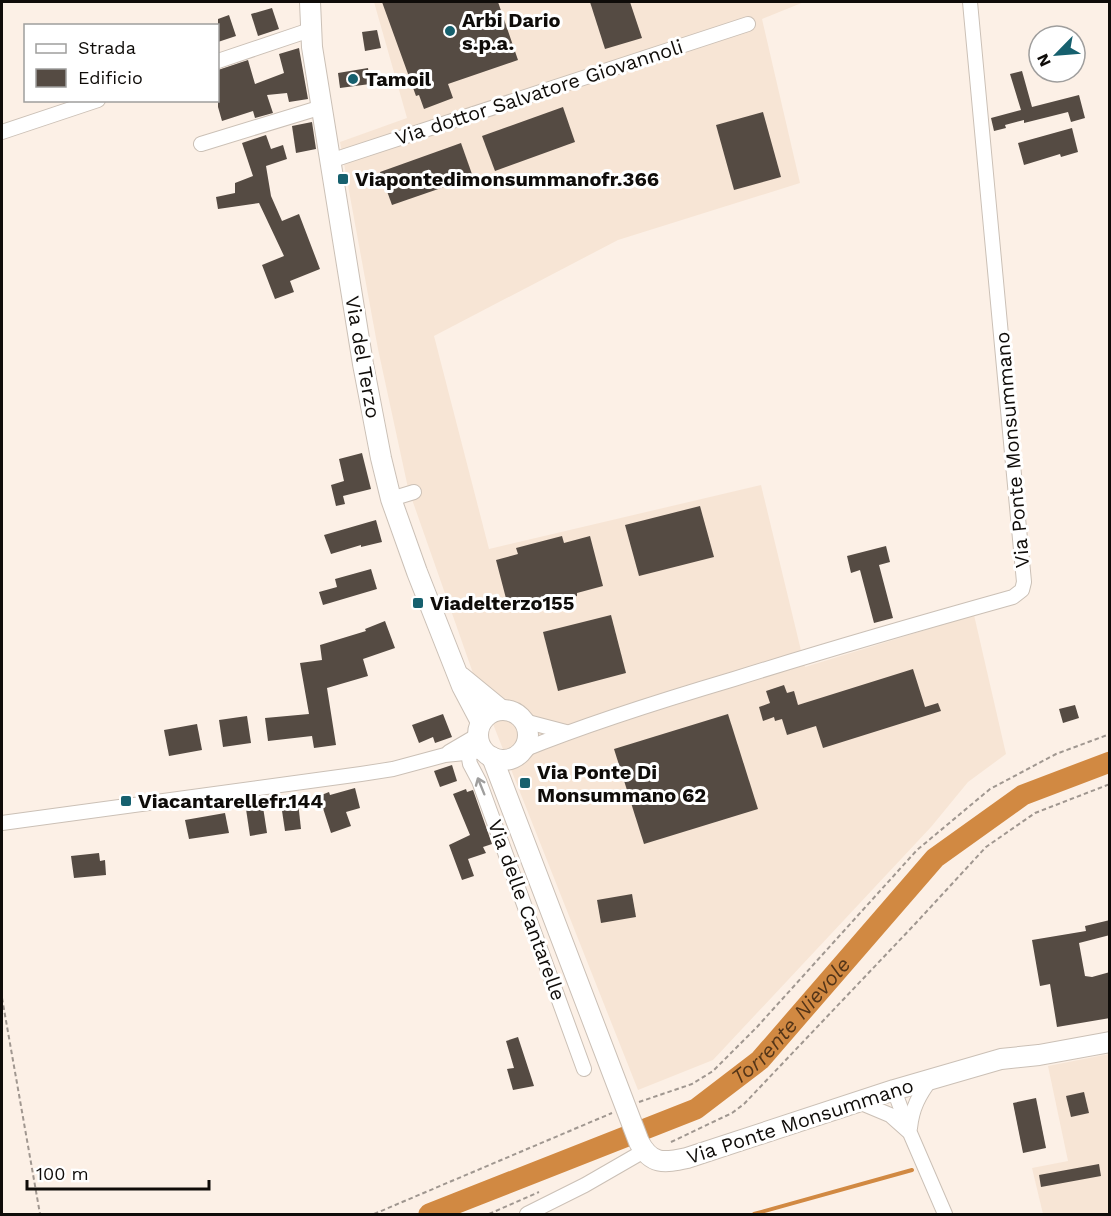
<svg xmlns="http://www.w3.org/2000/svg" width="1111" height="1216" viewBox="0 0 1111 1216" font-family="'Work Sans',sans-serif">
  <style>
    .built { fill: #f7e5d5 }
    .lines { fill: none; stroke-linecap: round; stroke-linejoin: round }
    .stream { stroke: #d18942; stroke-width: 4 }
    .river { stroke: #d18942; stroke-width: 21 }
    .building { fill: #554b43 }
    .street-casing { stroke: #cbc0b6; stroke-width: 16 }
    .secondary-casing { stroke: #cbc0b6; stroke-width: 22 }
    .path { stroke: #a09790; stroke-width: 2; stroke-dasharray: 4.5 3; stroke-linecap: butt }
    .street { stroke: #fff; stroke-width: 14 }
    .secondary { stroke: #fff; stroke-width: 20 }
    .oneway { stroke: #9f9e9d }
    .poi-dot { fill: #16606e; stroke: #fff; stroke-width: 2 }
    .labels { text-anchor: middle; stroke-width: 6; stroke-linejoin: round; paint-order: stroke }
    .poi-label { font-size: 20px; font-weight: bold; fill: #0f0c09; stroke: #fff; text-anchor: start }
    .street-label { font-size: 20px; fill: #0f0c09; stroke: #fff }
    .water-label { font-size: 21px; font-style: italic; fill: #543518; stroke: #fff }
  </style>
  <rect width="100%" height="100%" fill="#fcf0e6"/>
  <!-- built -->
  <g class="built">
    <polygon points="374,2 804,2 762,19 800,183 618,240 434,336 489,549 761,485 805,667 974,615 1006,754 968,782 931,827 713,1060 638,1090 474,676 408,488 378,349 340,142 407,118"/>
    <polygon points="1109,1054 1109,1214 1043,1214 1032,1168 1068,1161 1048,1066"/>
  </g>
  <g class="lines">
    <!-- stream -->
    <polyline class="stream" points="754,1214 912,1170"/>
    <!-- river -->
    <path class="river" id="s1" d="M429 1214 696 1109 760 1060 935 858 1023 795 1110 762"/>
  </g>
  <!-- building -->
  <g class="building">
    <polygon points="382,2 498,2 518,60 448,84 453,98 424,109 419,95 416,96"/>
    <polygon points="590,2 630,2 642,38 605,49"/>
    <polygon points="272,8 279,29 258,36 251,14"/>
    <polygon points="229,15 236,36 218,42 218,19"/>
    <polygon points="377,30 381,48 365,51 362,32"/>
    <polygon points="299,48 308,99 289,102 287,93 267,95 273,113 255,118 253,111 222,121 218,107 218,70 248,60 255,84 284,73 279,54"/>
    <polygon points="368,68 370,84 340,88 338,73"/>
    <polygon points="1022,71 1032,107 1079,95 1085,118 1071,122 1068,112 1024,123 1024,120 1005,125 1006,128 994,131 991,118 1021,110 1010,74"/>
    <polygon points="563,107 575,142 495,171 482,136"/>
    <polygon points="763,112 781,177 734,190 716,125"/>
    <polygon points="312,122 316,149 296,153 292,126"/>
    <polygon points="1072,128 1078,152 1061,157 1060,154 1024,165 1018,143"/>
    <polygon points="266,135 271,149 283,145 287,159 266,166 271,196 282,221 299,214 320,269 290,281 294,292 275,299 262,265 284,256 259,203 218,209 216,197 235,193 235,183 253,176 242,143"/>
    <polygon points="461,143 473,177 392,205 380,172"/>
    <polygon points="362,453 371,489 343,496 345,504 336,506 331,485 344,481 339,459"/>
    <polygon points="700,506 714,557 639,576 625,525"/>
    <polygon points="376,520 382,542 361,547 361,545 331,554 324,535"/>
    <polygon points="562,536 564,543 590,536 603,586 577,593 577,596 532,608 531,604 509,610 496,560 518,554 516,548"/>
    <polygon points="886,546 890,562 879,565 893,618 874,623 860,570 851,573 847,556"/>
    <polygon points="371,569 377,589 323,605 319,592 337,587 335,579"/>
    <polygon points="611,615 626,673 558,691 543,632"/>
    <polygon points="385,621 395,648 363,659 368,676 327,688 336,745 314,748 312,736 268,741 265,718 309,714 300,663 322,660 320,645 366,631 365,629"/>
    <polygon points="913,669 925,707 938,703 941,711 823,748 816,726 787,735 782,719 775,721 774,717 763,721 759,707 770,703 766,691 784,685 787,693 794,691 798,705"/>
    <polygon points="1075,705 1079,718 1063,723 1059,709"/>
    <polygon points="443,714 452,737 435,743 433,737 419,743 412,725"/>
    <polygon points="728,714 758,809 644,844 614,749"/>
    <polygon points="247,716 251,743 223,747 219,720"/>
    <polygon points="197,724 202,750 169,756 164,730"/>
    <polygon points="452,765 457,781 440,787 434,771"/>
    <polygon points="355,788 360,808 346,812 351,826 331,833 319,796 329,792 330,795"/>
    <polygon points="466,789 467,792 473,790 492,844 483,847 486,853 468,859 474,876 462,880 449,845 470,835 453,794"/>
    <polygon points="298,802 301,829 285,831 281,804"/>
    <polygon points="263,807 267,833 250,836 246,809"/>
    <polygon points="225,813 229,833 189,839 185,820"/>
    <polygon points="99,853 100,861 105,860 106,875 74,878 71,856"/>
    <polygon points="632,894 636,917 601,923 597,900"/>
    <polygon points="1110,920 1110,935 1079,943 1085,976 1092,977 1110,972 1110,1018 1057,1027 1050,984 1040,986 1032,940 1086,931 1085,926"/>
    <polygon points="518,1037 534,1086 513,1090 507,1069 514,1068 506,1041"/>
    <polygon points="1084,1092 1089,1113 1071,1117 1066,1096"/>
    <polygon points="1036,1098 1046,1148 1023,1153 1013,1103"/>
    <polygon points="1099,1164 1101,1176 1041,1187 1039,1175"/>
  </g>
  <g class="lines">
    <defs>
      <g id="street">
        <polyline points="218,61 310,30"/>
        <polyline points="2,132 98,100"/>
        <polyline points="201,144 322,107"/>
        <polyline points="330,161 748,24"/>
        <polyline points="391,499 414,492"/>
        <polyline points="524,721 566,732"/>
        <path d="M523 750C592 722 663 700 734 679 826 650 920 623 1013 597L1022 590 1024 582 970 2"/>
        <polyline points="449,752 478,735"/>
        <polyline points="468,753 470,764 479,781 584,1069"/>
        <polyline points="2,823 361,774 393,769 445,755 484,751"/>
        <polyline points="894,1090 910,1133 945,1214"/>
        <polyline points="859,1102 890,1115 908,1131"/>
        <path d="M910 1128C912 1108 919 1095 931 1079"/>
        <polyline points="527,1214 585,1185 644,1151"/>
      </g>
      <g id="secondary">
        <polyline points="310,2 312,47 363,364 381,458 391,499 417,572 462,686 481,722"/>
        <polyline points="461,677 500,709"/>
        <circle cx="503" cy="735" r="25"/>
        <path d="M492 757 639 1142C651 1165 664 1163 687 1158L894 1090 1001 1059 1039 1055 1110 1042"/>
      </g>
    </defs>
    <!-- street casing -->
    <use href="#street" class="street-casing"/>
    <!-- secondary casing -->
    <use href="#secondary" class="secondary-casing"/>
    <!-- path -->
    <g class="path">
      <polyline points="2,998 40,1214"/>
      <polyline points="639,1102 692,1084 713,1071 757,1027 917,850 990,789 1056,754 1110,734"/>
      <polyline points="671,1142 732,1113 744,1104 915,924 986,847 1035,813 1110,784"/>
      <polyline points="374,1214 612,1113"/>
      <polyline points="489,1214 539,1192"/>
    </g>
    <!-- street -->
    <use href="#street" class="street"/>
    <!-- secondary -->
    <use href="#secondary" class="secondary"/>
  </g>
  <!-- one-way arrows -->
  <defs><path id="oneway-shaft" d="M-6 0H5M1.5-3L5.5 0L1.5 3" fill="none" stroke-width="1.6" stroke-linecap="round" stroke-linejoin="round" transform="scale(1.5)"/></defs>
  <use class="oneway" href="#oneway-shaft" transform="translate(481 786) rotate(-112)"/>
  <!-- markers -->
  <g class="poi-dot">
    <circle cx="450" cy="31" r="6"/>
    <circle cx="353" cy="79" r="6"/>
    <rect x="337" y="173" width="12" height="12" rx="3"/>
    <rect x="412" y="597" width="12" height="12" rx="3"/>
    <rect x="519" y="777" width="12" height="12" rx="3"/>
    <rect x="120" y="795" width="12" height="12" rx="3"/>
  </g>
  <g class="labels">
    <!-- poi labels -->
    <g class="poi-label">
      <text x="462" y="27">Arbi Dario<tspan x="462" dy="23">s.p.a.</tspan></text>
      <text x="365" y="86">Tamoil</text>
      <text x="355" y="186">Viapontedimonsummanofr.366</text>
      <text x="430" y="610">Viadelterzo155</text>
      <text x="537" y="779">Via Ponte Di<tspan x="537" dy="23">Monsummano 62</tspan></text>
      <text x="138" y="808">Viacantarellefr.144</text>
    </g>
    <!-- street labels -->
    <g class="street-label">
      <text transform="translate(539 92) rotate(-18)" y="7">Via dottor Salvatore Giovannoli</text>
      <text transform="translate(363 357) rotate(80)" y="7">Via del Terzo</text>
      <text transform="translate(1012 450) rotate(-95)" y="7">Via Ponte Monsummano</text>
      <text transform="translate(527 910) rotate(70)" y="7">Via delle Cantarelle</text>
      <text transform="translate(800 1121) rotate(-18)" y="7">Via Ponte Monsummano</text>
    </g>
    <!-- water labels -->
    <g class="water-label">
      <text dy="7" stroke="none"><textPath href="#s1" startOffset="417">Torrente Nievole</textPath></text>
    </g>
  </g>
  <!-- border -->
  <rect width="1111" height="1216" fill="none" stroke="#0f0c09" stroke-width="6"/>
  <!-- legend -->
  <rect x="24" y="24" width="195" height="78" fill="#ffffff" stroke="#9f9e9d" stroke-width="1.5"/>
  <rect x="36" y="44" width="30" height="9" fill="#ffffff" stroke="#9f9e9d" stroke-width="1.5"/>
  <text x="78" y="54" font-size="18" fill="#0f0c09">Strada</text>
  <rect x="36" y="69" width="30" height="18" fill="#554b43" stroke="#9f9e9d" stroke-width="1.5"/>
  <text x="78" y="84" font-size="18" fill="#0f0c09">Edificio</text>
  <!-- north arrow -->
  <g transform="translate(1057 54) rotate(245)"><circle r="28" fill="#ffffff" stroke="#9f9e9d" stroke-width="1.5"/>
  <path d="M0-4.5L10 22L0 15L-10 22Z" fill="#16606e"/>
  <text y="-9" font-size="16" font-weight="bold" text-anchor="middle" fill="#0f0c09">N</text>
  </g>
  <!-- scale -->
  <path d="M27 1180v9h182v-9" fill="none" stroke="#0f0c09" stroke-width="3"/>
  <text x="36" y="1180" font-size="18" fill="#0f0c09" stroke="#ffffff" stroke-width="4.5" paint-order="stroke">100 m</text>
</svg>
